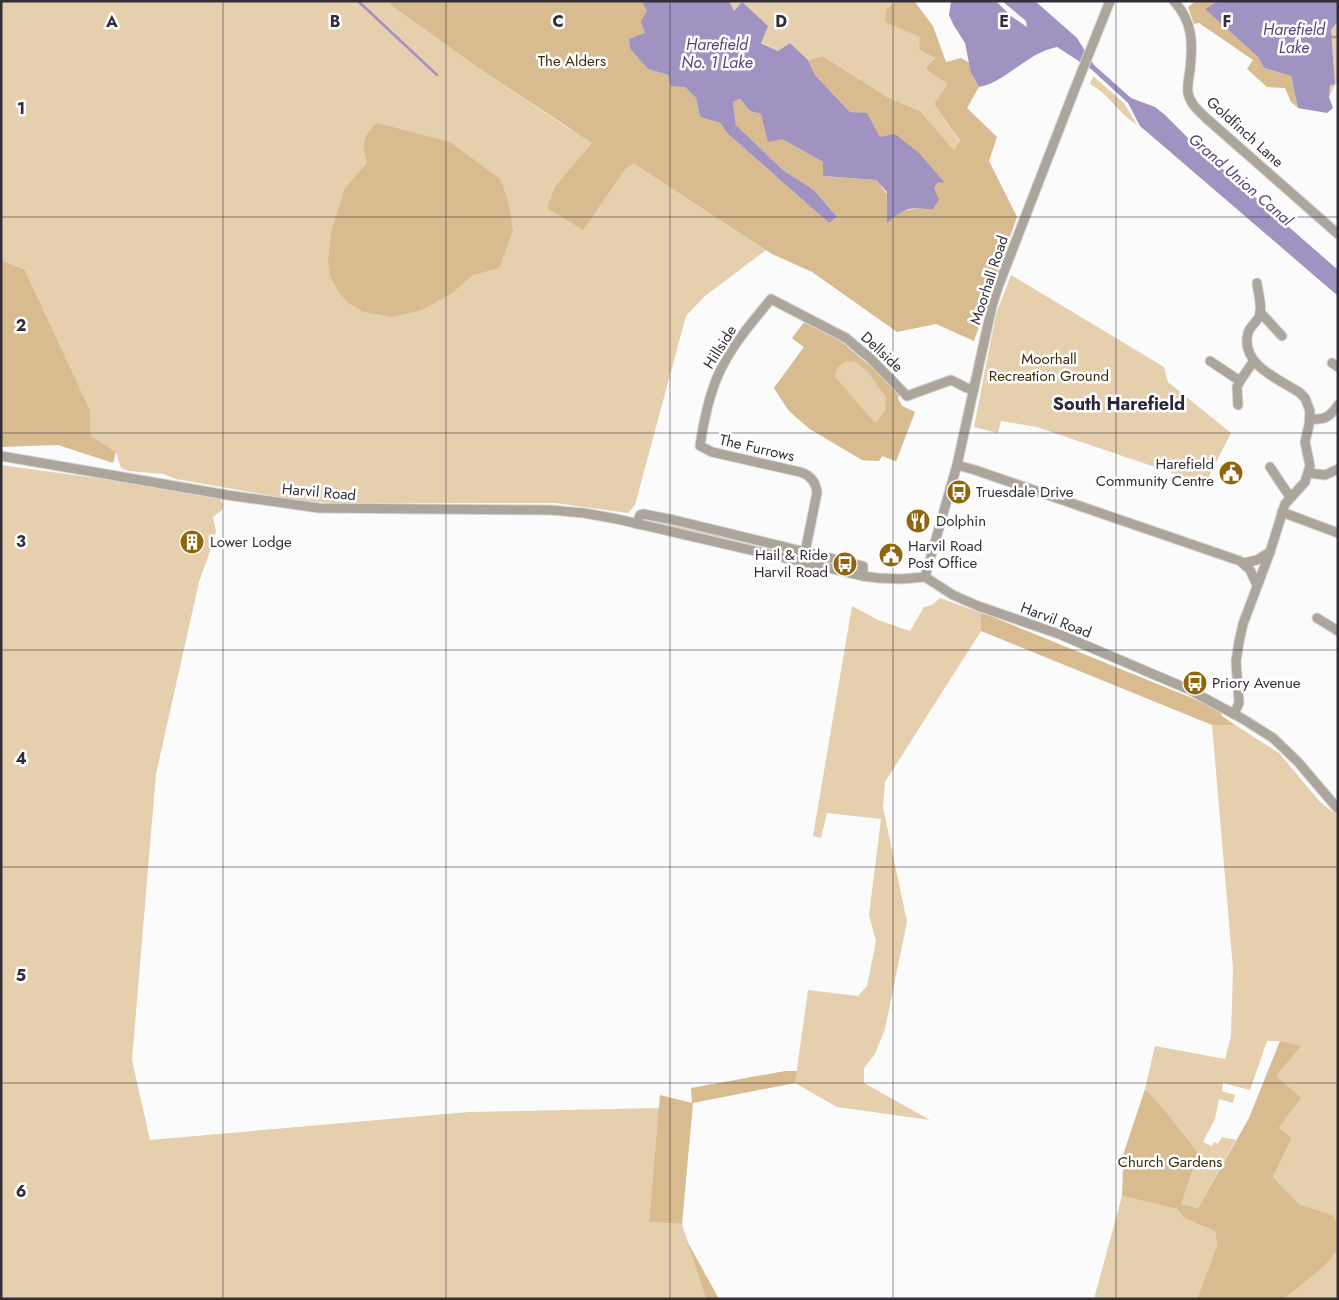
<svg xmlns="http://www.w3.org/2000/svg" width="1339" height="1300" viewBox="0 0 1339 1300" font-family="Jost,sans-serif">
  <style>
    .green { fill: #e5cfad }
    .forest { fill: #d8bc8f; fill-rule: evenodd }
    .water { fill: #a193c1 }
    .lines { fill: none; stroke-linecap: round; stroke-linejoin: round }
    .stream { stroke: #a193c1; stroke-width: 2.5 }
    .minor-casing { stroke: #d7d6d8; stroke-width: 11 }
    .minor { stroke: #aba59b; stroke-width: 9 }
    .grid { fill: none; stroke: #312e38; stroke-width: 1; stroke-opacity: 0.55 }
    .labels { text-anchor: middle; stroke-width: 5; stroke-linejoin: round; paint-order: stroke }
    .park-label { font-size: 15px; fill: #3d2a04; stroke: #fff }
    .street-label { font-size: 15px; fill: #312e38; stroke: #fff }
    .poi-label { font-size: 15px; fill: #312e38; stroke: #fff; text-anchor: start }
    .water-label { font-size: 16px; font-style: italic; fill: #57427d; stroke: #fff }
    .quarter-label { font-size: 18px; font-weight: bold; fill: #2d273b; stroke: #fff }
    .grid-label { font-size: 16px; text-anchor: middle; font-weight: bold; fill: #312e38; stroke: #fff; stroke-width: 5; stroke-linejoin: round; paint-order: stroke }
  </style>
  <rect width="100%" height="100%" fill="#fbfbfb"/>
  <!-- green -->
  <g class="green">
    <polygon points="1,1 385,1 481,70 568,128 634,164 766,250 705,296 686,316 635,505 628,513 555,503 332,503 295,500 176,479 163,474 129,471 121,468 116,452 91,436 90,410 25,270 1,260"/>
    <polygon points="729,1 914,1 915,2 908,5 896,2 886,9 920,37 935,58 925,69 949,84 934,104 960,142 954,150 920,111 887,97 823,56 808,60 790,43 778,51 761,42 742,2 734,11"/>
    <polygon points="1338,21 1338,79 1329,97 1330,86 1335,84 1331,30"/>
    <path d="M1093 76 1124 103 1137 125C1119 114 1109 94 1090 84Z"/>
    <polygon points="1011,275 1164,367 1168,382 1231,433 1205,484 1037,427 1001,421 998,433 974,427 996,314"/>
    <polygon points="792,338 837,338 875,370 899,394 898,399 902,406 915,412 896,461 882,456 879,461 862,460 810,429 789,411 774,388 804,347"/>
    <polygon points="1,465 161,487 217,498 220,499 223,505 222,510 213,517 216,531 214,540 199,582 156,774 132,1060 150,1140 469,1112 660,1108 649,1222 682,1224 706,1299 1,1299"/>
    <polygon points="645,518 798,554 798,555 646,521"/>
    <polygon points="940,598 981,613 981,631 885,782 883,807 907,922 885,1029 875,1054 864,1068 864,1083 930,1120 837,1107 795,1083 808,990 858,996 867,986 876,941 869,915 881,819 827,813 821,838 813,836 852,606 878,620 910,631 924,607 932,605"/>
    <polygon points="1212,725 1235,725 1279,753 1320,802 1338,816 1338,1224 1333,1215 1299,1204 1273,1177 1292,1138 1279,1127 1276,1076 1280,1041 1267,1041 1250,1090 1223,1083 1222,1091 1235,1095 1233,1103 1219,1099 1215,1119 1203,1142 1212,1146 1214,1142 1218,1144 1222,1137 1236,1140 1198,1208 1122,1192 1147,1090 1145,1089 1155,1046 1225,1059 1231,1036 1233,969"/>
    <polygon points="1122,1196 1177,1209 1184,1218 1215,1231 1217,1245 1197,1299 1094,1299"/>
    <polygon points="1338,1250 1338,1299 1284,1299 1337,1252"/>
  </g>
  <!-- forest -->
  <g class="forest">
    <polygon points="385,1 641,1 647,11 645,34 629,39 630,49 648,69 668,75 685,87 696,98 700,117 720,123 728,134 829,223 837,217 814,190 783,170 736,125 733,102 740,99 750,111 761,114 782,139 823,162 823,176 876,180 901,211 919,208 932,210 934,188 938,181 944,182 880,137 867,114 850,112 815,75 808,60 823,56 887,97 920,111 954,150 960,141 934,104 948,84 925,69 935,58 919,49 920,37 885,22 886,9 896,2 915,2 933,26 946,62 961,58 970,63 971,73 979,87 967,108 997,137 989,161 1017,217 974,341 936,324 897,332 812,272 772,254 634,164 626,168 583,230 547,208 555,187 592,143 481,70"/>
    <polygon points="1196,1 1218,1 1206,9 1258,57 1264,68 1291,76 1298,108 1291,102 1285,88 1267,87 1247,69 1253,60 1199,23 1194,24 1188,7"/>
    <path d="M377 123 450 142 500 179 508 200 513 231 499 268 473 275 451 294 419 311 391 317 364 312 350 304 340 294 330 276 328 263 331 232 345 188 367 163C362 144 362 137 377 123Z"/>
    <polygon points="1,260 25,270 90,410 91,436 116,452 113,463 58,445 1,447"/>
    <path d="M805 321 837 338 875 370 899 394 898 399 902 406 915 412 896 461 882 456 879 461 862 460 810 429 789 411 774 388 804 347 792 338ZM847 361 856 362 868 372 886 397 885 410 877 422H874L835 377C835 368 839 365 847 361Z"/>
    <polygon points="981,613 988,615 1219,709 1222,716 1235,725 1212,725 981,631"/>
    <polygon points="1280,1041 1301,1046 1276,1076 1301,1098 1279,1127 1292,1138 1273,1177 1299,1204 1333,1215 1338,1224 1338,1250 1324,1266 1284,1299 1197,1299 1217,1245 1215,1231 1184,1218 1177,1209 1122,1196 1123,1167 1120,1164 1145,1089 1164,1110 1198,1153 1181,1204 1198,1208 1249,1118"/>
    <polygon points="785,1071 797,1071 795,1083 693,1103 682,1224 649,1222 660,1095 692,1103 691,1088"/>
    <polygon points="687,1241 719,1299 706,1299"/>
  </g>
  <!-- water -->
  <g class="water">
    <path d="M641 1H729L734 11 742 2 768 26 761 43 778 51 790 43 808 60 815 75 850 112 867 113 880 137 895 134 919 153 945 183 938 182 934 188 939 200 932 210C910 206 904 208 887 223V192L876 180 823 176V162L782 139 768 142 761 114 750 111 740 99 733 102 736 125 783 170 814 190 837 217 829 223 728 134 720 123 700 117 696 98 685 87 671 86 668 75 648 69 630 49 629 39 645 33 641 21 647 11Z"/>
    <path d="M951 1H996L1011 16 1027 27 1026 21 1002 1H1035L1077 38 1094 65 1131 98 1155 107 1164 114 1192 142 1338 270V296L1140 126 1128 103 1091 69 1057 47C1026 53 1007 82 979 87L971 73 965 43 953 24 949 15Z"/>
    <polygon points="1218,1 1338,1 1338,21 1331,30 1335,84 1330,86 1329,97 1333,108 1327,113 1298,108 1291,76 1264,68 1258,57 1205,9"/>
  </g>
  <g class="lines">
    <!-- stream -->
    <g class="stream">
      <polyline points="358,1 437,75"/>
      <polyline points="1329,37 1338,37"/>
    </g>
    <defs>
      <g id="minor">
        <path d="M1174 1C1193 22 1193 43 1190 70 1189 77 1187 86 1188 93 1190 104 1199 111 1206 118L1338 234"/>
        <polyline points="1260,312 1282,336"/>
        <polyline points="1210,361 1240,381 1253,362"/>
        <polyline points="1332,363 1338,367"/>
        <polyline points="1238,405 1237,387 1240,381"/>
        <path d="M1310 419C1325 420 1330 417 1338 405"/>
        <polyline points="1,456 227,495 319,508 550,510 584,513 617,519 863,576 878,578 902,579 925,577 953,595 978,606 1059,634 1188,689 1243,719 1273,738 1298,762 1338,809"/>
        <polyline points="957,465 975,470 1240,561 1250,570 1257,585"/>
        <polyline points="1270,467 1290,497"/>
        <polyline points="1309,473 1325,475 1338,469"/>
        <polyline points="1282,512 1338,533"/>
        <polyline points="637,524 640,515 643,514 674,520 863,566 863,576"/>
        <path d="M803 562 817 493C816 482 810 475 800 472L712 452 700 446C703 423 710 392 720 371 732 345 753 321 771 299L846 338 871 359 907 396 951 380 967 388 974 389"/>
        <polyline points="1244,563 1257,560 1270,552"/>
        <polyline points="925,577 957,465 992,306 998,287 1074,91 1110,1"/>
        <polyline points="1317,618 1338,631"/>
        <path d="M1234 714 1239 703 1236 661 1239 642 1243 624 1270 552 1285 504 1305 482 1310 466 1305 442 1309 425 1310 411 1305 398 1299 392C1278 379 1240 364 1248 333 1250 326 1256 323 1259 317 1263 308 1258 293 1257 283"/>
      </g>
    </defs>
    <!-- minor casing -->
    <use href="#minor" class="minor-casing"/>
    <!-- minor -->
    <use href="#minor" class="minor"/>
  </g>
  <!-- grid -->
  <path class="grid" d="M223 1V1299M446 1V1299M670 1V1299M893 1V1299M1116 1V1299M1 217H1338M1 433H1338M1 650H1338M1 867H1338M1 1083H1338"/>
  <!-- icons -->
  <defs>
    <symbol id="civic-disc" viewBox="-11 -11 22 22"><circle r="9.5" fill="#90660d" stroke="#fff"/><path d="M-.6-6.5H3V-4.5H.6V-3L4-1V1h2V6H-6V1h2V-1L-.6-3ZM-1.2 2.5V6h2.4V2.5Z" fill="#fff"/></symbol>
    <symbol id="bus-disc" viewBox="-11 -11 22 22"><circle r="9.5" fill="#90660d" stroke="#fff"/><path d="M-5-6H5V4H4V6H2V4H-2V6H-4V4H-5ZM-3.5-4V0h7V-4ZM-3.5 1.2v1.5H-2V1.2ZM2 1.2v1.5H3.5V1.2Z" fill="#fff"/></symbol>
    <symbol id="restaurant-disc" viewBox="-11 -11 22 22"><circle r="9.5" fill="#90660d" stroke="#fff"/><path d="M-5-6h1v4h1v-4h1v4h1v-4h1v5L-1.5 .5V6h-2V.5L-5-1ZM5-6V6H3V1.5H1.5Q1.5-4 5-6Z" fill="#fff"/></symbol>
    <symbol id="building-disc" viewBox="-11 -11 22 22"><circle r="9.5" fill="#90660d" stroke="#fff"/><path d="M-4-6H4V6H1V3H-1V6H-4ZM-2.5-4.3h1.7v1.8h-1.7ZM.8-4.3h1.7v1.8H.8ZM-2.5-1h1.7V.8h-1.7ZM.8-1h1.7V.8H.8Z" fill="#fff"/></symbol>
  </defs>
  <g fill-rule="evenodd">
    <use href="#civic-disc" x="1217" y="459" width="28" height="28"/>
    <use href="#bus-disc" x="945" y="478" width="28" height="28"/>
    <use href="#restaurant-disc" x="904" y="507" width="28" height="28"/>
    <use href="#building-disc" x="178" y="528" width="28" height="28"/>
    <use href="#civic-disc" x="877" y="541" width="28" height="28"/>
    <use href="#bus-disc" x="831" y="550" width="28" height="28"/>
    <use href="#bus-disc" x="1181" y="669" width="28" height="28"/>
  </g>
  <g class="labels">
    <!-- park labels -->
    <g class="park-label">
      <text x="572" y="66">The Alders</text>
      <text x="1049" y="364">Moorhall<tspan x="1049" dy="17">Recreation Ground</tspan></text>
      <text x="1170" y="1167">Church Gardens</text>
    </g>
    <!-- street labels -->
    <g class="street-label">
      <text transform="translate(1245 132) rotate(42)" y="5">Goldfinch Lane</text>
      <text transform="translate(989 280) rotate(-72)" y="5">Moorhall Road</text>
      <text transform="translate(720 347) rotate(-58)" y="5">Hillside</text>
      <text transform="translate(882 352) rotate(43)" y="5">Dellside</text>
      <text transform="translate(757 448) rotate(13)" y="5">The Furrows</text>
      <text transform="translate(319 492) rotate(5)" y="5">Harvil Road</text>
      <text transform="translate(1056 620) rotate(21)" y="5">Harvil Road</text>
    </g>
    <!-- poi labels -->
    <g class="poi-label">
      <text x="1214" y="469" text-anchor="end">Harefield<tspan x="1214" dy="17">Community Centre</tspan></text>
      <text x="976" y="497">Truesdale Drive</text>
      <text x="936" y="526">Dolphin</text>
      <text x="210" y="547">Lower Lodge</text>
      <text x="908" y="551">Harvil Road<tspan x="908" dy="17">Post Office</tspan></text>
      <text x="828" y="560" text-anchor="end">Hail &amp; Ride<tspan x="828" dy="17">Harvil Road</tspan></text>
      <text x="1212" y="688">Priory Avenue</text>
    </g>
    <!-- water labels -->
    <g class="water-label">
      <text x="1294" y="35">Harefield<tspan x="1294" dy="18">Lake</tspan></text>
      <text x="717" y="50">Harefield<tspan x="717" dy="18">No. 1 Lake</tspan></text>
      <text transform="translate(1241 179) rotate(41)" y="6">Grand Union Canal</text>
    </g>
    <!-- quarter labels -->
    <g class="quarter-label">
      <text x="1119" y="410">South Harefield</text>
    </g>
  </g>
  <g class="grid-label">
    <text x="112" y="27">A</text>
    <text x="335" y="27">B</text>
    <text x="558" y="27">C</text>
    <text x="781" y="27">D</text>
    <text x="1004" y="27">E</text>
    <text x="1227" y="27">F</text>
    <text x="21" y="114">1</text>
    <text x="21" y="331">2</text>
    <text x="21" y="547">3</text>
    <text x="21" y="764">4</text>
    <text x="21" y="981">5</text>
    <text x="21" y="1197">6</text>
  </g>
  <!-- border -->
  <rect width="1339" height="1300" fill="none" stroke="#312e38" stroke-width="5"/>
</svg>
